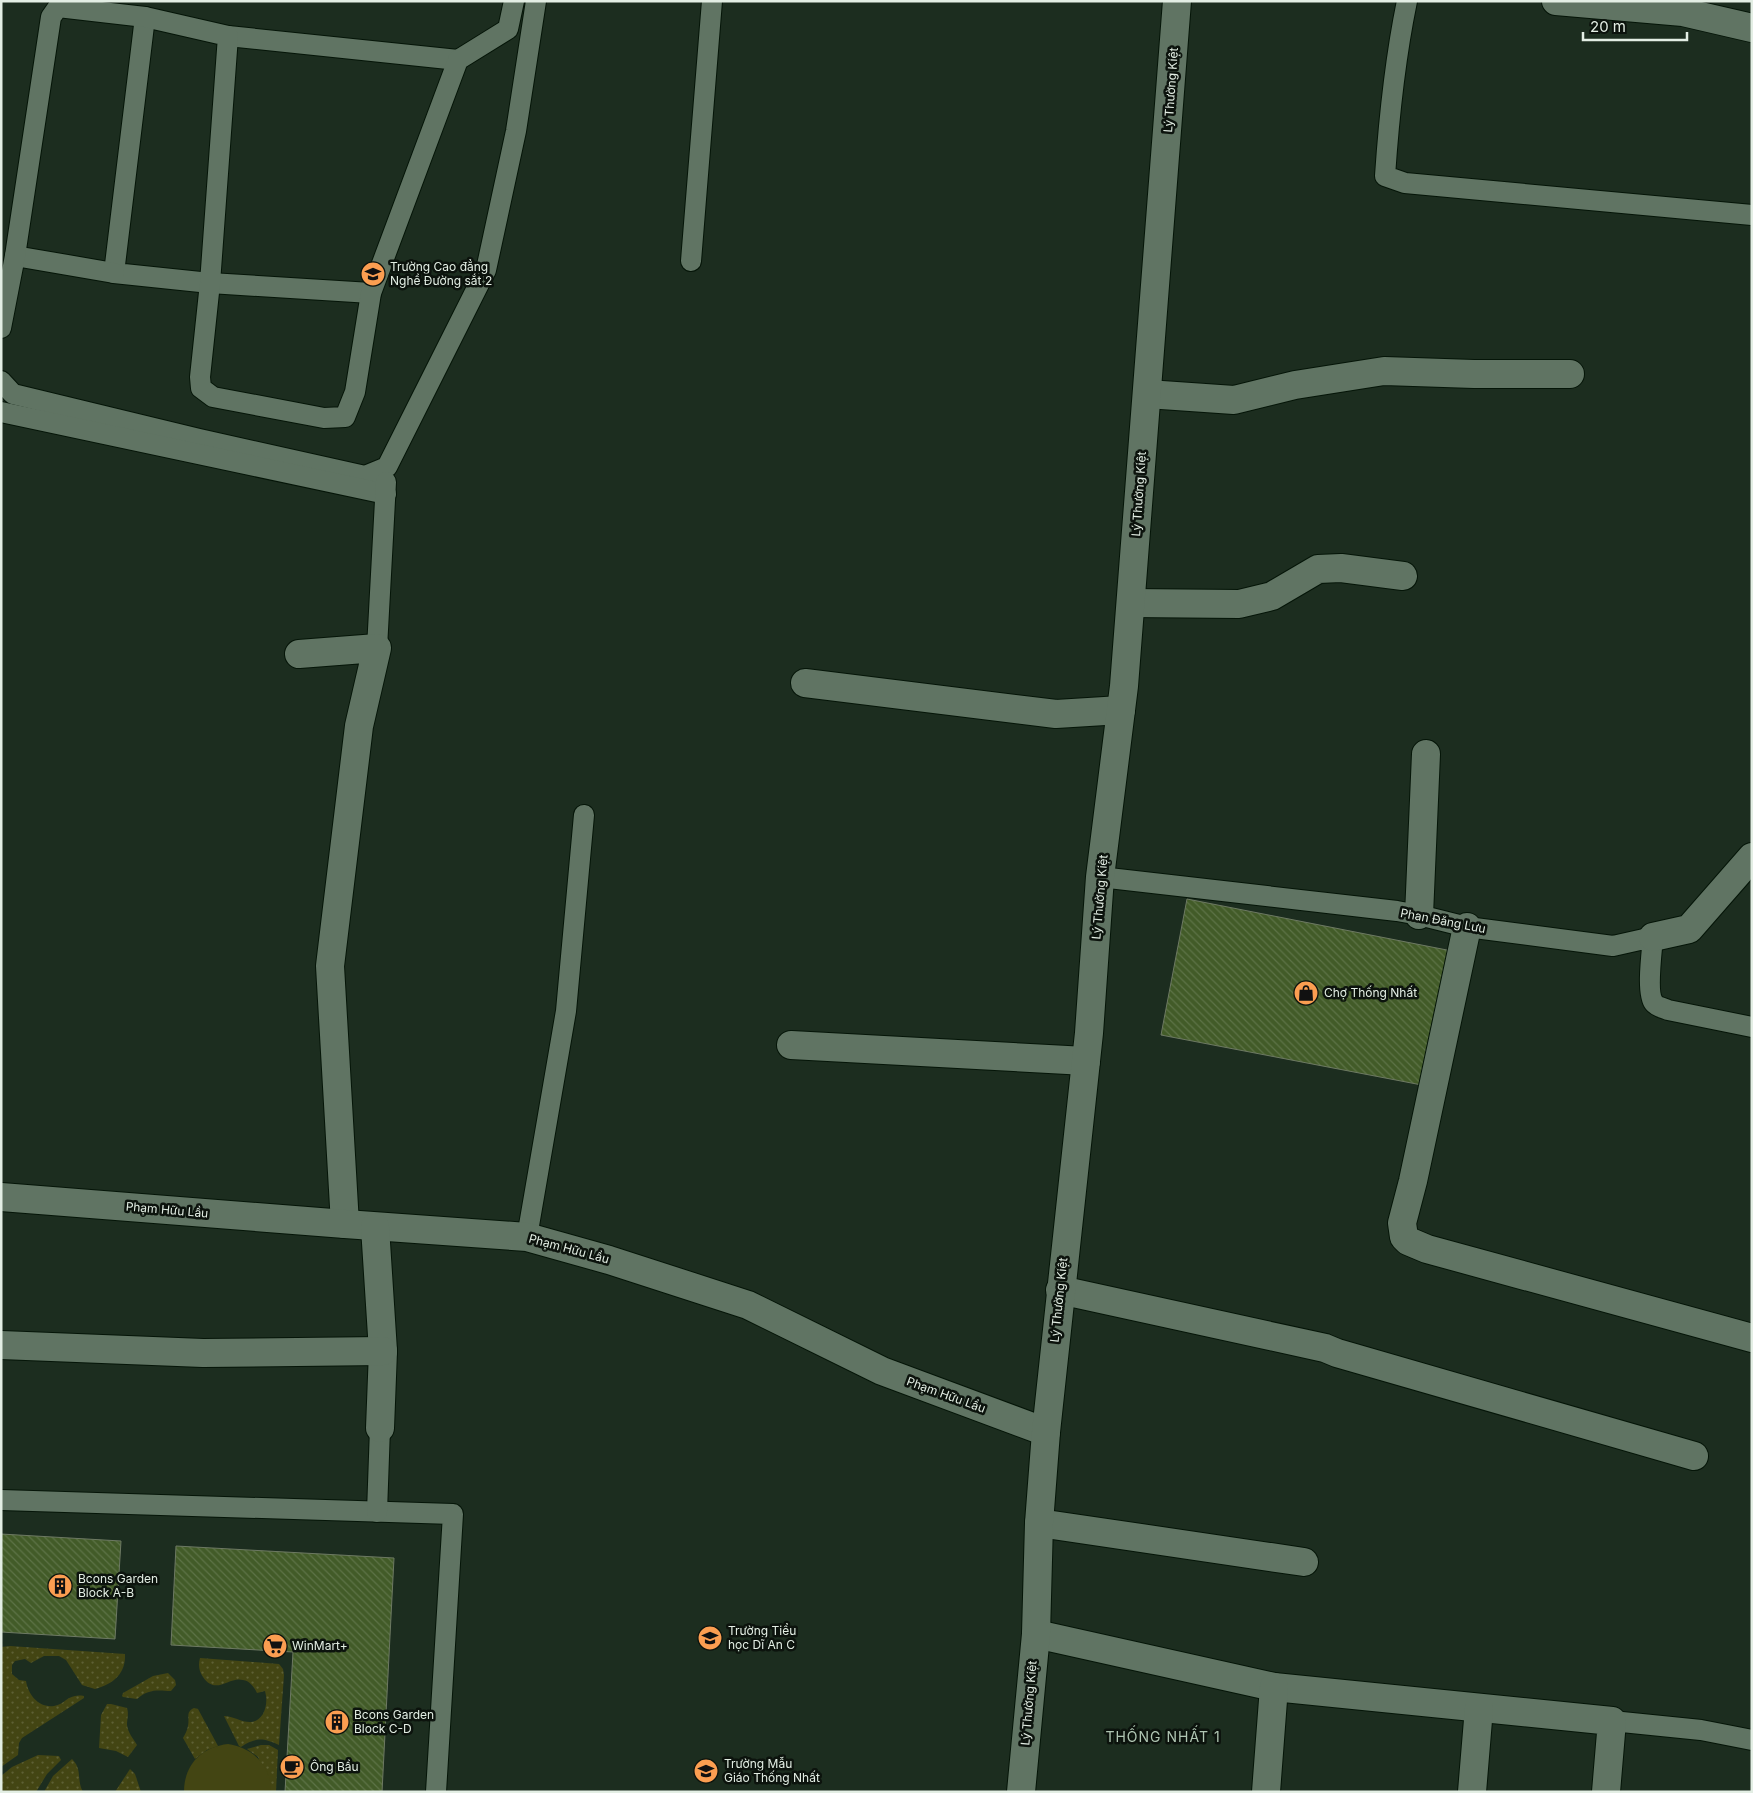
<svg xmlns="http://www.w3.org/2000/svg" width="1753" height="1793" viewBox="0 0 1753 1793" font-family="Inter,sans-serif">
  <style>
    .grass { fill: url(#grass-dots) }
    .garden { fill: #434513 }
    .building { fill: url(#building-back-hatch); stroke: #6d7963 }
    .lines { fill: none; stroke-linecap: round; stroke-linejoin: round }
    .service-casing { stroke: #051508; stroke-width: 22 }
    .minor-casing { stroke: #051508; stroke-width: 30 }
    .secondary-casing { stroke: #051508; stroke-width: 30 }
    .service { stroke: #607463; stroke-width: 20 }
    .minor { stroke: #607463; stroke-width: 28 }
    .secondary { stroke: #607463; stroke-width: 28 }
    .labels { text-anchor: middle; stroke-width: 5; stroke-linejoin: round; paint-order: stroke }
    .street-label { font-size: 12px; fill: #e3eee4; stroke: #0c130d }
    .poi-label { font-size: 12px; fill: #e3eee4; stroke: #0c130d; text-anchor: start }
    .neighbourhood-label { font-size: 14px; letter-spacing: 1px; fill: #afc5b2; stroke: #0c130d }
  </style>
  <defs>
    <pattern id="grass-dots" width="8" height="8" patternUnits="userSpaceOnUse" patternTransform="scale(1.25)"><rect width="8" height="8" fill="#434513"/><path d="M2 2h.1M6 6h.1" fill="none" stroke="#5e6035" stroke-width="1.8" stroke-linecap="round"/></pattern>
    <pattern id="building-back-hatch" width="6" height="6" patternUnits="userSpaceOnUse" patternTransform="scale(1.25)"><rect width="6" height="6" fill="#425b28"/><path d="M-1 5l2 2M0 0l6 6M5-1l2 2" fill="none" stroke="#5d7347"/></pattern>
  </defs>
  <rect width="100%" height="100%" fill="#1c2d1f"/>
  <!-- grass -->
  <g class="grass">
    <path d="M10 1646 125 1654C126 1673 114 1684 95 1689L82 1685 66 1660 59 1656H44L31 1663 25 1659 15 1661 12 1665V1674L19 1680 26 1681C28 1694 38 1708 54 1706 66 1704 68 1693 84 1696V1698L22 1738 19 1743 18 1755 1 1767V1647Z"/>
    <path d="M200 1658 279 1664 283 1669 284 1675 279 1745C263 1738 256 1737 241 1747L239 1746 224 1716C238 1716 251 1731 263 1714 267 1706 267 1699 265 1691L257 1693C254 1687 250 1681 243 1680 229 1676 216 1696 203 1677 199 1671 198 1665 200 1658Z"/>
    <path d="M168 1673 175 1680 176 1685 171 1691C157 1690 148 1689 137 1699L123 1697 122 1696 123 1693 153 1676Z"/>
    <path d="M107 1704H111L127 1708C129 1714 127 1719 127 1725 128 1733 133 1738 137 1745L128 1757 116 1751 99 1748 101 1715Z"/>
    <path d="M194 1708 198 1709 218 1746 207 1750 195 1759 183 1738C185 1734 187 1731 188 1726 190 1718 185 1712 194 1708Z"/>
    <polygon points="261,1745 269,1745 278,1750 276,1792 271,1792 258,1757 247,1749"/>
    <polygon points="38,1755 59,1756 61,1760 47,1774 36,1792 1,1792 1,1776 12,1767"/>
    <path d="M72 1759C83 1770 76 1779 83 1792H44L53 1776Z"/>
    <polygon points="130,1769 135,1774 141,1792 115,1792"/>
  </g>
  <!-- garden -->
  <path class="garden" d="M228 1744C253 1748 271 1765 271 1792H184C184 1764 202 1747 228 1744Z"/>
  <!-- building -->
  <g class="building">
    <polygon points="1187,899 1452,951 1427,1086 1161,1035"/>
    <polygon points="1,1534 121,1541 115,1639 1,1632"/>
    <polygon points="176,1546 394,1558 382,1792 285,1792 293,1652 171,1645"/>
  </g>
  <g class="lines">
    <defs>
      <g id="service">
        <path d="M1407 1C1395 59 1389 117 1385 176L1405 183 1752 215"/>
        <polyline points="145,17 114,273 210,283 371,293"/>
        <polyline points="228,36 458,60"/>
        <polyline points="15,256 114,273"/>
        <polyline points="691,261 712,1"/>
        <polyline points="1,328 15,256 51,17 58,7 145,17 228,36 210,283 200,377 201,388 213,397 324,418 345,417 355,392 371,293 458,60 508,29 514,1"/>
        <polyline points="1,381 13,394 199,439 365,476 387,467 486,270 516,131 536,1"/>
        <polyline points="1,412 386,494"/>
        <polyline points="377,648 386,482"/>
        <path d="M1100 877 1397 911 1419 915 1467 927 1613 946 1653 937C1652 951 1646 993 1654 1003 1657 1007 1664 1008 1668 1010L1752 1027"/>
        <polyline points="527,1237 566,1011 584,815"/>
        <polyline points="1,1500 453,1514 436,1792"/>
        <polyline points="377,1512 380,1428"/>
        <polyline points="1612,1721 1701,1730 1752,1740"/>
      </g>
      <g id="minor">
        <polyline points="1556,1 1683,12 1752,28"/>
        <polyline points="1147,394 1234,400 1295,385 1384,371 1474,374 1570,374"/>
        <polyline points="1131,603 1239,604 1272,596 1318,569 1341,568 1403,576"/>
        <polyline points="299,654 377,648 359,726 330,966 345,1224"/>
        <polyline points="805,683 1056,714 1121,710"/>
        <polyline points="1419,915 1426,754"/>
        <polyline points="1467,927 1413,1181 1402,1223 1404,1237 1408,1241 1427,1249 1752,1338"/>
        <polyline points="1653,937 1689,929 1752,857"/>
        <polyline points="791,1045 1086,1061"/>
        <polyline points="1,1197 345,1224 527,1237 609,1260 748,1305 882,1371 1046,1432"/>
        <polyline points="375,1227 383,1351 380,1428"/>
        <polyline points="1060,1290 1325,1348 1337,1353 1694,1456"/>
        <polyline points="1,1345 203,1353 383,1351"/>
        <polyline points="1039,1523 1304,1562"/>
        <polyline points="1036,1634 1274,1687 1612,1721 1606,1792"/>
        <polyline points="1266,1792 1274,1687"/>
        <polyline points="1472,1792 1479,1708"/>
      </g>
      <polyline id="secondary" points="1021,1792 1036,1634 1039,1523 1046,1432 1089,1033 1100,877 1124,686 1177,1"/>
    </defs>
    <!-- service casing -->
    <use href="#service" class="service-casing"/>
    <!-- minor casing -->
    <use href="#minor" class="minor-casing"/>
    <!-- secondary casing -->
    <use href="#secondary" class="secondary-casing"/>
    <!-- service -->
    <use href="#service" class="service"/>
    <!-- minor -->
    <use href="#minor" class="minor"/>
    <!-- secondary -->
    <use href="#secondary" class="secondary"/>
  </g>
  <!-- icons -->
  <defs>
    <symbol id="university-disc" viewBox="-11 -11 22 22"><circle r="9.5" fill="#fb9e51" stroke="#0c130d"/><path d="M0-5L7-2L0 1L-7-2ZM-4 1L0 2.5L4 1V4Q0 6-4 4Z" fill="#111"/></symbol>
    <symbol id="shop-disc" viewBox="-11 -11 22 22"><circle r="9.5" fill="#fb9e51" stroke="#0c130d"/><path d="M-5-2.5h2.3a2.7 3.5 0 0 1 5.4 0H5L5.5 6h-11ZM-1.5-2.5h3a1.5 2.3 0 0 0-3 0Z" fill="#111"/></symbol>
    <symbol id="building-disc" viewBox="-11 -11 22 22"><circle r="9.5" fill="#fb9e51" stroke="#0c130d"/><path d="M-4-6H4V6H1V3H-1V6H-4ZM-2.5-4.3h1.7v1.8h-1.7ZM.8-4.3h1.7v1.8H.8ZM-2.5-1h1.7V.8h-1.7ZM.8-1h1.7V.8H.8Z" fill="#111"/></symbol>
    <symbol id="school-disc" viewBox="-11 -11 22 22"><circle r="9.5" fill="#fb9e51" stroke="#0c130d"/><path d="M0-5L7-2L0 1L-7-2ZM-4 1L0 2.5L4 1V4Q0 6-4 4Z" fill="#111"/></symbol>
    <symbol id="supermarket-disc" viewBox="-11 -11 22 22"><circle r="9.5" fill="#fb9e51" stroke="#0c130d"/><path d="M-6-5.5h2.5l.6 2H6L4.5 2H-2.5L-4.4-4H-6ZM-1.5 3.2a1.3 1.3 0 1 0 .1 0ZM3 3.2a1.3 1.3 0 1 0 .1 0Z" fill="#111"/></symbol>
    <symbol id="cafe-disc" viewBox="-11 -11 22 22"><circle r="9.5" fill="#fb9e51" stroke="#0c130d"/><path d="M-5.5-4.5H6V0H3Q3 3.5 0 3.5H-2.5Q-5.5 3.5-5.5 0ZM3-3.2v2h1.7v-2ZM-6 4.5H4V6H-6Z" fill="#111"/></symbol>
  </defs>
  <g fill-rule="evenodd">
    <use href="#university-disc" x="359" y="260" width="28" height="28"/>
    <use href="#shop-disc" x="1292" y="979" width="28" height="28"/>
    <use href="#building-disc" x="46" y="1572" width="28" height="28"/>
    <use href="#school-disc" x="696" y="1624" width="28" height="28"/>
    <use href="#supermarket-disc" x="261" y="1632" width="28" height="28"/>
    <use href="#building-disc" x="323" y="1708" width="28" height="28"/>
    <use href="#cafe-disc" x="278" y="1753" width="28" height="28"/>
    <use href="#school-disc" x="692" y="1757" width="28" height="28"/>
  </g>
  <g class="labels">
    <!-- street labels -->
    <g class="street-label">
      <text transform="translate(1171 90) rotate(-86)" y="4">Lý Thường Kiệt</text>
      <text transform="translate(1139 494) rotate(-86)" y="4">Lý Thường Kiệt</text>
      <text transform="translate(1100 897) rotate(-85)" y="4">Lý Thường Kiệt</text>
      <text transform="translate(1443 921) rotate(11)" y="4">Phan Đăng Lưu</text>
      <text transform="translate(167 1210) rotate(5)" y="4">Phạm Hữu Lầu</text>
      <text transform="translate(569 1249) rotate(15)" y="4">Phạm Hữu Lầu</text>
      <text transform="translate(1059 1300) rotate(-84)" y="4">Lý Thường Kiệt</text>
      <text transform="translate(946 1395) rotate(20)" y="4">Phạm Hữu Lầu</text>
      <text transform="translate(1029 1703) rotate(-85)" y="4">Lý Thường Kiệt</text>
    </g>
    <!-- poi labels -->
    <g class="poi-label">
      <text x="390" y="271">Trường Cao đẳng<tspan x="390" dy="14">Nghề Đường sắt 2</tspan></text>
      <text x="1324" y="997">Chợ Thống Nhất</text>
      <text x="78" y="1583">Bcons Garden<tspan x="78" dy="14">Block A-B</tspan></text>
      <text x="728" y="1635">Trường Tiểu<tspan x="728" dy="14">học Dĩ An C</tspan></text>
      <text x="292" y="1650">WinMart+</text>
      <text x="354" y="1719">Bcons Garden<tspan x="354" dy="14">Block C-D</tspan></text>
      <text x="724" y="1768">Trường Mẫu<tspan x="724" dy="14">Giáo Thống Nhất</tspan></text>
      <text x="310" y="1771">Ông Bầu</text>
    </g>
    <!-- neighbourhood labels -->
    <g class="neighbourhood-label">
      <text x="1163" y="1742">THỐNG NHẤT 1</text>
    </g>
  </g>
  <!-- border -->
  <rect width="1753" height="1793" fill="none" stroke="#e3eee4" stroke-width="5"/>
  <!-- scale -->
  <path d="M1583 32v8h104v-8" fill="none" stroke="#e3eee4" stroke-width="2.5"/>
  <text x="1590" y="32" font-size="15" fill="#e3eee4" stroke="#0c130d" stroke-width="4" paint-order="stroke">20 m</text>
</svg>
